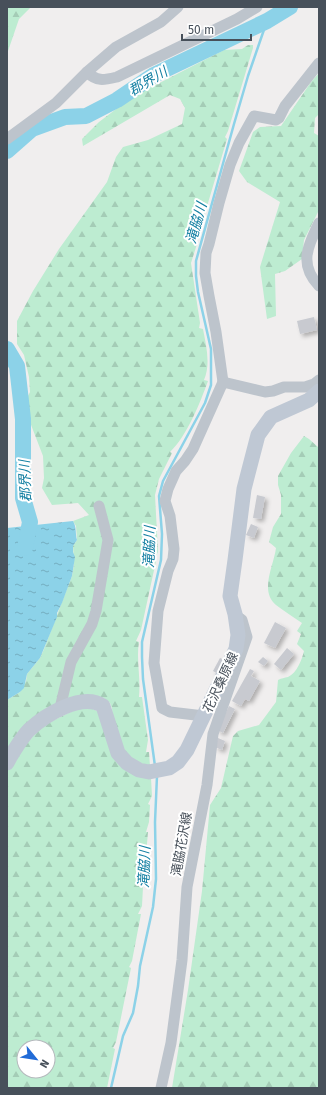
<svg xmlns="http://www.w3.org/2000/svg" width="326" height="1095" viewBox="0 0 326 1095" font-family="'Fira Sans','Noto Sans JP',sans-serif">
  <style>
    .forest { fill: url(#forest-firs); fill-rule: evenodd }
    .water { fill: url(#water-ripples) }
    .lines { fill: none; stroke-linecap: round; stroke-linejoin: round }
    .stream { stroke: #8cd2e8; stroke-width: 2.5 }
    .river { stroke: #8cd2e8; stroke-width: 16 }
    .building { fill: #c8cad0; filter: url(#shadow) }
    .minor { stroke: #bdc4cc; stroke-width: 11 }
    .secondary { stroke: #bfc8d4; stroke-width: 15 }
    .labels { text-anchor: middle; stroke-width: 4; stroke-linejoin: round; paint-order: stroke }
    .street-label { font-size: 13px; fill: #47505a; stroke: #fff }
    .water-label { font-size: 14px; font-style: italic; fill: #127fa2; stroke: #fff }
  </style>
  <defs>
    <pattern id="forest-firs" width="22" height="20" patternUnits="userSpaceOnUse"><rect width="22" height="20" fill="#bdecd1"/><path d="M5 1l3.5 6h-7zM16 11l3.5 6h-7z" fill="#a4ccb6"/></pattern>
    <pattern id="water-ripples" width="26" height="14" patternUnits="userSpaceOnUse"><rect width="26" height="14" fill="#8cd2e8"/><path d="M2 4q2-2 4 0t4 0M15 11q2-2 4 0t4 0" fill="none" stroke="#74adbf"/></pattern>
    <filter id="shadow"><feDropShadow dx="3" dy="3" stdDeviation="2" flood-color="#0004"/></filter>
  </defs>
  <rect width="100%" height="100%" fill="#f0eeee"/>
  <!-- forest -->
  <g class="forest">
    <polygon points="7,7 31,7 19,19 7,54"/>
    <path d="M248 45H253V48L228 131 225 137 227 139 197 240 194 244H197L191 263 200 323 199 328 203 329C206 345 211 364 204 380L208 381C200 403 187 436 170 452L172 453 159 479 155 495 158 552 154 560 156 561 141 630 136 641 139 642C136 660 141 678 139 697H142L148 740 146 752H149L150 766 143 767 126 754 113 723 112 708 110 703 104 698 96 696 74 700 7 755V700L20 692 26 681 27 674 40 658 44 649 72 576 74 564 73 546 77 540 76 526 73 521 89 515 78 503 52 505 42 488 44 478 43 456 28 417 26 400 30 392 29 377 24 355 17 344V321L33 291 59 249 107 182 116 157 123 147 148 140 182 124 185 108 180 99 170 95 83 146 82 139 99 122 132 97 224 50 242 49Z"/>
    <polygon points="319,73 319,114 315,118 314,133 319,136 319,210 304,240 302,259 285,271 275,274 276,316 267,319 260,267 280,202 247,182 239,171 253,132 260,127 281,126 311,82"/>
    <path d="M304 436 309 439 318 447H319V1088H172L188 990 202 891 210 805 221 788 233 736 238 731 259 725 276 702 278 680C282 678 284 678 288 677 297 673 302 659 304 651L297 644 301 634 297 631 302 623C293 617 284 611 276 605 259 591 274 565 276 548L269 542 273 527 281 514V495L278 485V476L291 453Z"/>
    <path d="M85 705 101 713 113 753 151 778 152 796 148 804 150 805 149 822 146 832H148L144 878 141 887H143L142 906 138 914H141L132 961 129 967 131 968 116 1042 113 1048 115 1049 107 1088H7V771L13 759 42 726ZM24 1047H48V1071H24Z"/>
  </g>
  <!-- water -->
  <path class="water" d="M73 521C77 528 75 533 77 540L73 546V552L75 557 72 576 62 603 57 613V617L40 658 27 674 24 688 20 692 7 700V528Z"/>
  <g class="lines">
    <!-- stream -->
    <g class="stream">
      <polyline points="155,766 143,679 142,657 142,642 161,560 162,534 159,496 163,481 205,403 211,385 211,349 198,292 196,276 196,261 234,124 248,76 267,21"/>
      <polyline points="111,1088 123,1036 133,1013 138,986 140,966 153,907 156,879 155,822 157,776"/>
    </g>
    <!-- river -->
    <g class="river">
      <polyline points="7,151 32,129 65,117 86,116 117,100 154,75 267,21 290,7"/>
      <polyline points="7,349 17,366 23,419 23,498 30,522 25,548"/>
    </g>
  </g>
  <!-- building -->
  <g class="building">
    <polygon points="314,317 317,330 300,334 297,321"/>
    <polygon points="257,495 265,497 261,519 253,518"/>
    <polygon points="251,524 258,527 254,538 246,535"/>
    <polygon points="275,622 286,628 275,648 264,643"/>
    <polygon points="287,648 294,654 281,670 274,664"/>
    <polygon points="263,657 268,661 264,666 258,662"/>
    <polygon points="220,658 227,661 220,675 213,671"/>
    <polygon points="250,669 254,671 251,676 260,681 249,701 245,699 241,706 232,701"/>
    <polygon points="229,706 235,709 223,733 217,730"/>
    <polygon points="218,738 225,741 222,750 215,747"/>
  </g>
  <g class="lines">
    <!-- minor -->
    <g class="minor">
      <path d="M87 72C97 82 104 80 117 77L237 19 257 7"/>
      <polyline points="7,139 56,103 87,72 116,47 161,22 178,7"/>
      <path d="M319 223C307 247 299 265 319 286"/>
      <polyline points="223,382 216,332 209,296 205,273 206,253 209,244 219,203 230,165 239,143 254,116 276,120 279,118 285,106 319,63"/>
      <polyline points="60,708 71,662 92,624 96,611 108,540 99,506"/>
      <polyline points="204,716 170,712 162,708 154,663 158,611 168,571 173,559 174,549 170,516 165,501 168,489 176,471 185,461 193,449 223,382 265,392 273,391 284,387 305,387 314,384 319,380"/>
      <polyline points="161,1088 171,1043 182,960 187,887 207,785 213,734 247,637 242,620 238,617"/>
    </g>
    <!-- secondary -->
    <path class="secondary" d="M7 763C11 755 23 736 29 730 45 715 82 692 103 706L118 753 127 763 139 770 149 772 169 768 178 762 187 750 236 649 238 635 235 614 230 596 235 560 244 489 258 435 271 417 309 400 319 391"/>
  </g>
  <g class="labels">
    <!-- street labels -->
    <g class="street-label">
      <text transform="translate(220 682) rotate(-65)" y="5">花沢桑原線</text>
      <text transform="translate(181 844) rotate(-80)" y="5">滝脇花沢線</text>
    </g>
    <!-- water labels -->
    <g class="water-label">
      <text transform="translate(148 81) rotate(-31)" y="5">郡界川</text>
      <text transform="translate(196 223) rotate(-74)" y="5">滝脇川</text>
      <text transform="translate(25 481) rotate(-93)" y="5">郡界川</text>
      <text transform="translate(149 547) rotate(-88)" y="5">滝脇川</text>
      <text transform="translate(144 867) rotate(-88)" y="5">滝脇川</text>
    </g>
  </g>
  <!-- border -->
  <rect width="326" height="1095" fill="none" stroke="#47505a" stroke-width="16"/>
  <!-- north arrow -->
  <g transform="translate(36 1059) rotate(120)"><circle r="19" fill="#ffffff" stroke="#b5b9bd"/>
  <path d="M0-3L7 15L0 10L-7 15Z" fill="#216bd7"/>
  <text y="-6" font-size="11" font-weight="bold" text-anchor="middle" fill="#47505a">N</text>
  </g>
  <!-- scale -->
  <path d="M182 34v6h69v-6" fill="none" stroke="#47505a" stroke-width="2"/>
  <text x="188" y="34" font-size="12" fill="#47505a" stroke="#ffffff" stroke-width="3" paint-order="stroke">50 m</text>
</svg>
